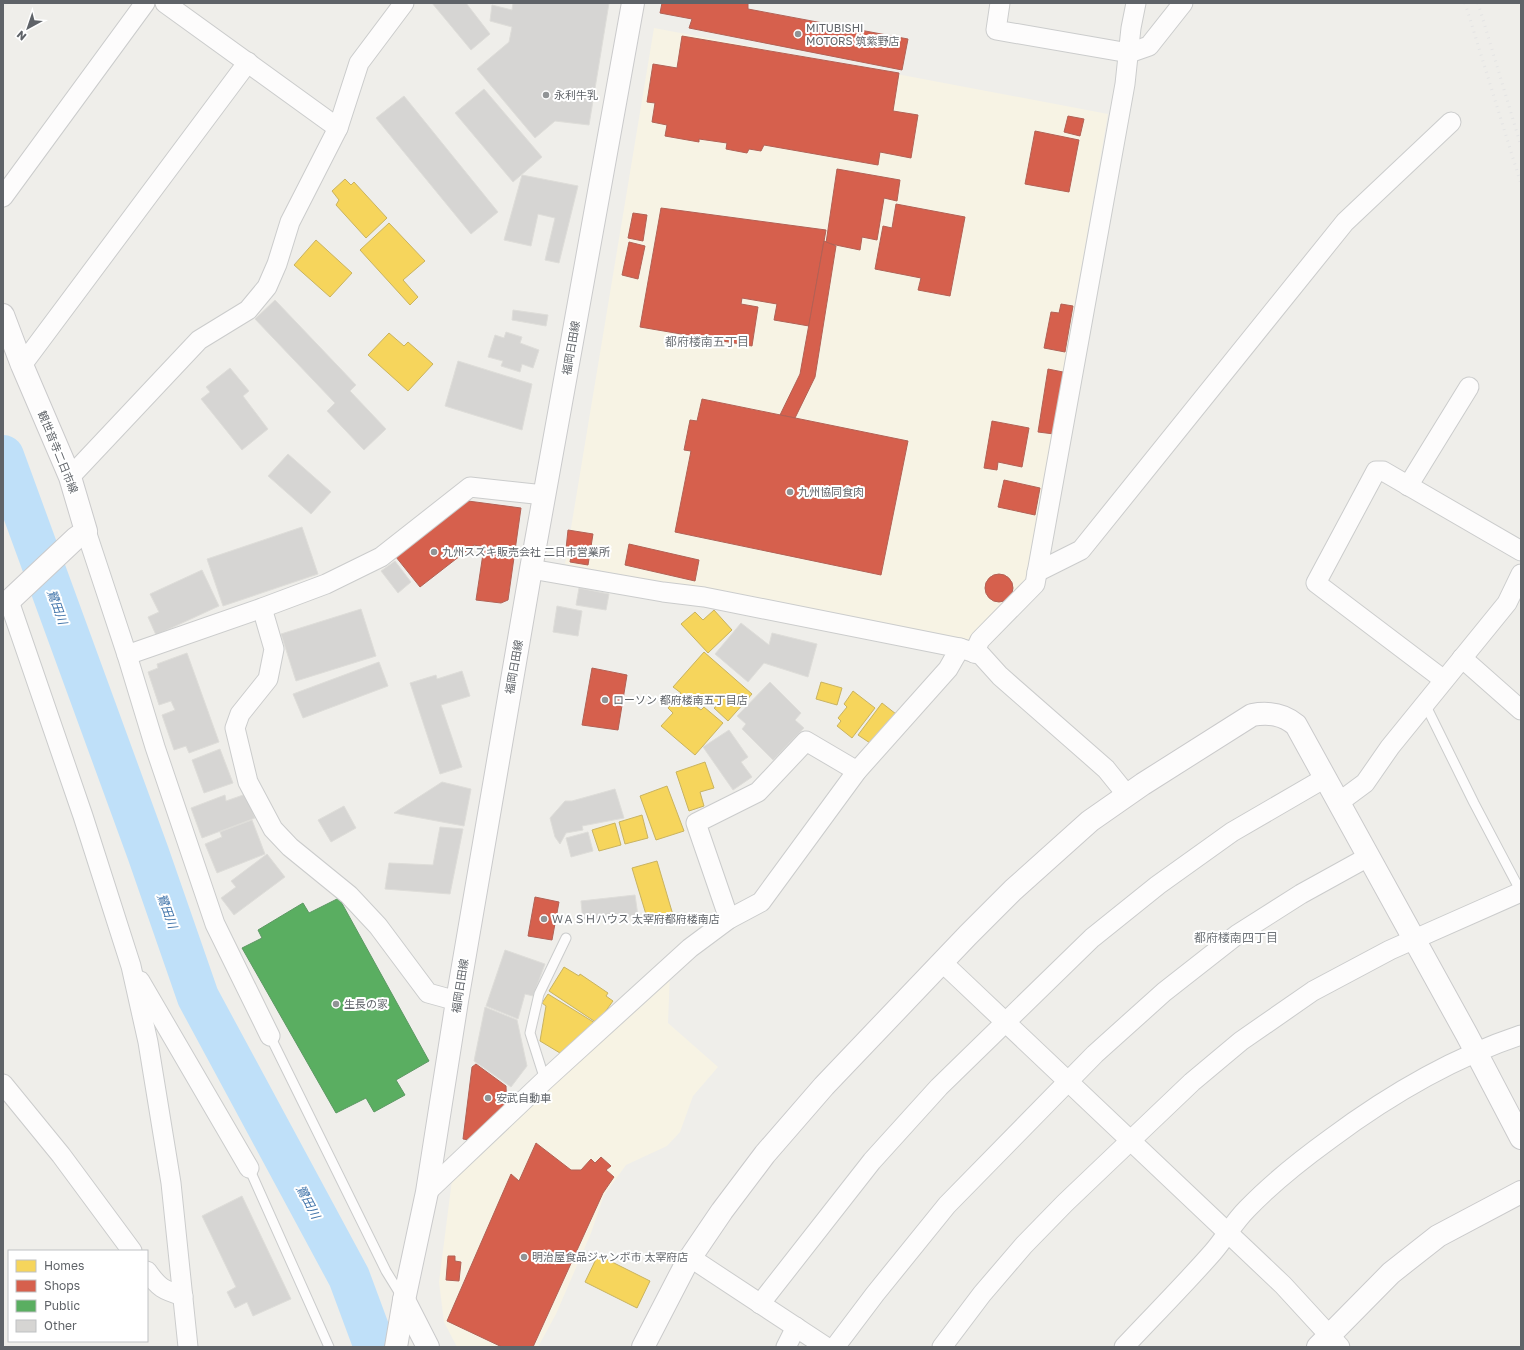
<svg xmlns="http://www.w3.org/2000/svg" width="1524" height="1350" viewBox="0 0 1524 1350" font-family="'Golos Text','Noto Sans JP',sans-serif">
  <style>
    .commercial { fill: #f7f3e4 }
    .homes { fill: #f6d55c; stroke: #c9b360 }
    .shops { fill: #d6604d; stroke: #b26155 }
    .public { fill: #5aae61; stroke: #5c9863 }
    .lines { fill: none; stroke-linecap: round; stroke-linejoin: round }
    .river { stroke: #bfe0f9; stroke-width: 42 }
    .building { fill: #d6d5d3; stroke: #deddd9 }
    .lane-casing { stroke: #cbcccc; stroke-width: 11 }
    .street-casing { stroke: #cbcccc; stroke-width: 21 }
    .secondary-casing { stroke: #cacacb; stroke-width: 24 }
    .lane { stroke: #fdfcfc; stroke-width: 9 }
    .street { stroke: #fdfcfc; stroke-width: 19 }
    .secondary { stroke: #fdfcfc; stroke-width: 22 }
    .rail { stroke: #e4e4e4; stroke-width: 3; stroke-dasharray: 1 5; stroke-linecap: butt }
    .poi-dot { fill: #919496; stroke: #fff; stroke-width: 1.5 }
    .labels { text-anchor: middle; stroke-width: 4; stroke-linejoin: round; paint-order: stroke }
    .poi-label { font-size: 11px; fill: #5f6368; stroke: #fff; text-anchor: start }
    .street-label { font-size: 11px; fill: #5f6368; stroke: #fff }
    .neighbourhood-label { font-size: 12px; fill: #70757a; stroke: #fff }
    .water-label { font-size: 12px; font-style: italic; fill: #4174aa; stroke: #fff }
  </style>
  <rect width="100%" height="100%" fill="#efeeea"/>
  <!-- commercial -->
  <g class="commercial">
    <polygon points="654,28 1108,114 1026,586 971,640 565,564"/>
    <polygon points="670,972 668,1023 718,1067 693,1096 680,1132 667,1146 626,1165 604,1195 591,1233 556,1314 538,1347 457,1347 444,1322 439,1282 453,1172"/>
  </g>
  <!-- homes -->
  <g class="homes">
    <polygon points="345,179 351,185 354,182 387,218 366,238 336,205 339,200 332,191"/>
    <polygon points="389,223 425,261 403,280 418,297 410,305 360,250"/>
    <polygon points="316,240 352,273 330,297 294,265"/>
    <polygon points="389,333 404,346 408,342 433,364 408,391 368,355"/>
    <polygon points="714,610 732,630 708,653 681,624 695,612 703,620"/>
    <polygon points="704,652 752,694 728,721 714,708 717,706 706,697 697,707 701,710 704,707 723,723 695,755 661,726 673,713 668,708 681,693 673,687"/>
    <polygon points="821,682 842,688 837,705 816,699"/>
    <polygon points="853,691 875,708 852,738 837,726 841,721 838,718 847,707 844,704"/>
    <polygon points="882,703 896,714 873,745 858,735"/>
    <polygon points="705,762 714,788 700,792 704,806 689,811 676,772"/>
    <polygon points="667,786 684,831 656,840 640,796"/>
    <polygon points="642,815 648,838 625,844 619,822"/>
    <polygon points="615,823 621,845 599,851 592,830"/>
    <polygon points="657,861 673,915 648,921 632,868"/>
    <polygon points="564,967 579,976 580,974 608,993 606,996 613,1001 597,1023 549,991"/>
    <polygon points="548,994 595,1023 560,1053 540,1041 546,1006 542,1003"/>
    <polygon points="598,1255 650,1281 637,1308 585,1282"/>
  </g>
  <!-- shops -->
  <g class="shops">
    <polygon points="662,3 748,3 748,9 908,39 902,70 689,28 692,19 660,13"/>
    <polygon points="682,36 899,73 893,111 918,115 911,158 880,152 878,165 764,145 761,151 749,149 747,153 726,149 727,143 699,139 699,142 665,136 667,125 652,122 655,103 647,102 653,64 677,68"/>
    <polygon points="1068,116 1084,119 1080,136 1064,132"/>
    <polygon points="1035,131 1079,140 1069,192 1025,184"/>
    <polygon points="837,169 900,180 897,201 884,198 877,240 862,237 860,250 826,243"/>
    <polygon points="896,204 965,217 950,296 918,290 921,278 875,269 883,226 892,228"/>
    <polygon points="661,208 826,230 809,326 774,320 777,304 742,298 741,304 758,307 752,346 640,327"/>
    <polygon points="633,213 647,215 643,241 628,238"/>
    <polygon points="824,241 836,246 815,377 795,418 780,415 800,374"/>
    <polygon points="629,242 645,246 638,279 622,275"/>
    <polygon points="1061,304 1073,306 1065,352 1044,348 1051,312 1059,313"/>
    <polygon points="1048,369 1063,372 1054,434 1038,432"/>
    <polygon points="702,399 908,441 881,575 675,532 691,451 684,450 690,420 697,421"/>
    <polygon points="992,421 1029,428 1022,467 998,462 997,470 984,468"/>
    <polygon points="1004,480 1040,488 1035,515 998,507"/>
    <polygon points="468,501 521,508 508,600 501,603 476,600 484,547 474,545 420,587 396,557"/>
    <polygon points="568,530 593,534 588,565 570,562 572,550 566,549"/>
    <polygon points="629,544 699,560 695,581 625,565"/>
    <circle cx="999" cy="588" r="14"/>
    <polygon points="592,668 627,675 618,730 582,725"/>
    <polygon points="535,897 559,902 552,940 528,936"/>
    <polygon points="476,1064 506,1086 507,1111 475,1141 463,1139 472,1067"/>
    <polygon points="536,1143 571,1170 581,1170 591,1159 595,1163 601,1157 611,1166 606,1170 614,1177 603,1193 533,1347 502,1347 447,1321 511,1174 519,1181"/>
    <polygon points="448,1256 455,1256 455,1261 461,1262 459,1281 446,1280"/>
  </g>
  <!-- public -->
  <polygon class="public" points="339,898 429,1061 396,1080 405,1095 374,1112 366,1098 336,1113 242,948 262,938 258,930 303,903 309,913"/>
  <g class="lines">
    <!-- river -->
    <polyline class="river" points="3,456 148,853 198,997 349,1277 375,1347"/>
  </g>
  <!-- building -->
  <g class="building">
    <polygon points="432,3 466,3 490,34 471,50"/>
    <polygon points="513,3 609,3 589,125 555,121 535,138 477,69 509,42 512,27 490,21 492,5 512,10"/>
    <polygon points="484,89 542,157 513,182 455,113"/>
    <polygon points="404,96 498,212 471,234 376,118"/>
    <polygon points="522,175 578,186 559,263 545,260 555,218 538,214 531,246 504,240"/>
    <polygon points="275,300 356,385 350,391 386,429 364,450 327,411 335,403 255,319"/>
    <polygon points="513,310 548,315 546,326 512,320"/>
    <polygon points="506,332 522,337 520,343 539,350 533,368 522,364 520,372 501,366 503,361 488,357 495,335 504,338"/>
    <polygon points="458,361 532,384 522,430 445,406"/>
    <polygon points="230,368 249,391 243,396 268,429 242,450 201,399 210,392 206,387"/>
    <polygon points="288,454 331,492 311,514 268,476"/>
    <polygon points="302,527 318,574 223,606 207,559"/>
    <polygon points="395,561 411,582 398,593 381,571"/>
    <polygon points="202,570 219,606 156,635 148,617 159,612 150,594"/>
    <polygon points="579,588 609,594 606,610 576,605"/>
    <polygon points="557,606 582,611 578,636 553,632"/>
    <polygon points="361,609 376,656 296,681 281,634"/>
    <polygon points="741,623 769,645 772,633 817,644 808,677 764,663 748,682 715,654"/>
    <polygon points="187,653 219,742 189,753 186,746 174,750 162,715 175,710 171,701 159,705 148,672 158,668 157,664"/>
    <polygon points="379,662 388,686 303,718 293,694"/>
    <polygon points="462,671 470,696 441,705 462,767 440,774 410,683 436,675 437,679"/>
    <polygon points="770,682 801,713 795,720 804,728 773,760 742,729 746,724 737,716"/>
    <polygon points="729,730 748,757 741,762 752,777 733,790 703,747"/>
    <polygon points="220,749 233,783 204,793 192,760"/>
    <polygon points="442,782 471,789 464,826 394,813"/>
    <polygon points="615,789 624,818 582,826 583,830 566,833 560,844 555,837 550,818 565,801 572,801"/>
    <polygon points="246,794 255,818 202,838 191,808 225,795 226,801"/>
    <polygon points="344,806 356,828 331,842 318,820"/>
    <polygon points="252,820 265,854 217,873 205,844 222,837 220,832"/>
    <polygon points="440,827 463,829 450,894 385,889 389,863 433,865"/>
    <polygon points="588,832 593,851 571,857 566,838"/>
    <polygon points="267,854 285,877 234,915 221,898 236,887 231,881"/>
    <polygon points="635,895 638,916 583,922 581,901"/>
    <polygon points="505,950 545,964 533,996 525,994 518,1019 486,1006"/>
    <polygon points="485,1007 517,1020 527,1066 511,1087 474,1061"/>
    <polygon points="242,1196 291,1299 253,1316 247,1302 235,1308 227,1292 236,1287 202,1216"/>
  </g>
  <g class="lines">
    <defs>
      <g id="lane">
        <polyline points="1425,704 1474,803 1521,892"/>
        <polyline points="270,1036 386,1271 402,1297"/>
        <polyline points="545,1080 530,1033 539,994 566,938"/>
        <polyline points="249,1168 329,1347"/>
      </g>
      <g id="street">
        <polyline points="165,3 338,128"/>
        <polyline points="1000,3 996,30 1129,53 1149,46 1183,3"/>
        <polyline points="3,197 145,3"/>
        <polyline points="22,365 248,62"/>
        <polyline points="70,477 199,340 248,310 267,287 277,264 290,222 338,128 359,63 404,3"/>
        <polyline points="1408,486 1469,387"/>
        <polyline points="86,531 127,655 155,747 215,924 270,1036"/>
        <polyline points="531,569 663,592 704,597 960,648 981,655 1000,676 1106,769 1127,795"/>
        <polyline points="1037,572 1081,550 1345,222 1451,122"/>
        <polyline points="9,601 83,816 131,966 148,1042 171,1183 188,1347"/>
        <polyline points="262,608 274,649 268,679 240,714 235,728 248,782 273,829 290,847 349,895 378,926 428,993 457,1001"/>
        <polyline points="974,653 980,640 1035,584 1125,84 1131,28 1136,3"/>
        <polyline points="127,655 262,608 326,584 381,557 470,487 544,495"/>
        <polyline points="1462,658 1521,710"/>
        <polyline points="1444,680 1316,583 1376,471 1383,471 1521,551"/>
        <polyline points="1338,803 1365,783 1390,747 1507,603 1521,574"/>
        <polyline points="729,919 696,823 758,792 806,741 857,771"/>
        <polyline points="943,963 1283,1285 1340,1347"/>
        <polyline points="140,981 249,1168"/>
        <polyline points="3,1084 61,1155 132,1251"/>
        <polyline points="427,1192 545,1080 690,948 729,919 761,902 857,771 948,669 960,648"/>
        <polyline points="691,1258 826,1347"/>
        <path d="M147 1271C159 1288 163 1290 183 1296"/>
        <polyline points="760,1304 872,1161 939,1087 1092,938 1158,885 1232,832 1325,778"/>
        <polyline points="786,1347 796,1327"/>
        <polyline points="835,1347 875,1294 947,1205 1095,1054 1164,992 1238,934 1301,894 1368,857"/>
        <polyline points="942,1347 982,1294 1024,1245 1065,1203 1192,1082 1241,1041 1313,991 1390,950 1521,892"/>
        <path d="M1124 1347C1154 1315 1185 1284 1213 1252 1225 1238 1234 1222 1247 1209 1272 1183 1301 1160 1330 1139 1389 1095 1452 1058 1521 1035"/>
      </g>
      <g id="secondary">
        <polyline points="3,315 22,365 70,477 86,531 76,538 9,601 3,603"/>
        <polyline points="404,1300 428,1347"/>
        <polyline points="396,1347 404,1300 427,1192 457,1001 531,569 633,3"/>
        <path d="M643 1347 686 1264 722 1211 765 1154 824 1086 968 935 1013 890 1090 821 1143 784 1252 715C1269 712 1283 714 1296 725L1467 1035 1521 1138"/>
        <polyline points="1318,1347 1391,1273 1438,1236 1521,1192"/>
      </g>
    </defs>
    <!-- lane casing -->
    <use href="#lane" class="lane-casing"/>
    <!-- street casing -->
    <use href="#street" class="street-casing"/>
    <!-- secondary casing -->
    <use href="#secondary" class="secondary-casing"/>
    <!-- lane -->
    <use href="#lane" class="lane"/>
    <!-- street -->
    <use href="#street" class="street"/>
    <!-- secondary -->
    <use href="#secondary" class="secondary"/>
    <!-- rail -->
    <g class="rail">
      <polyline points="1465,3 1521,184"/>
      <polyline points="1478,3 1521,146"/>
    </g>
  </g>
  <!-- markers -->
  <g class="poi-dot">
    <circle cx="798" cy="34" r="4"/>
    <circle cx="546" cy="95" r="4"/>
    <circle cx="790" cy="492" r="4"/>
    <circle cx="434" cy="552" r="4"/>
    <circle cx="605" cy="700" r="4"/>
    <circle cx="544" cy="919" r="4"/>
    <circle cx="336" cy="1004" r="4"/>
    <circle cx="488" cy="1098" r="4"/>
    <circle cx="524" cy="1257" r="4"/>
  </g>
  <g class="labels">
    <!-- poi labels -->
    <g class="poi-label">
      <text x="806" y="32">MITUBISHI<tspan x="806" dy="13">MOTORS 筑紫野店</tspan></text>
      <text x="554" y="99">永利牛乳</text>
      <text x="798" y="496">九州協同食肉</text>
      <text x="442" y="556">九州スズキ販売会社 二日市営業所</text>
      <text x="613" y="704">ローソン 都府楼南五丁目店</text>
      <text x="552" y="923">ＷＡＳＨハウス 太宰府都府楼南店</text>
      <text x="344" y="1008">生長の家</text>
      <text x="496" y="1102">安武自動車</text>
      <text x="532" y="1261">明治屋食品ジャンボ市 太宰府店</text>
    </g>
    <!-- street labels -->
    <g class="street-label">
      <text transform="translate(571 348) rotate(-80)" y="4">福岡日田線</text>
      <text transform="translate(58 452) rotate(68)" y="4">観世音寺二日市線</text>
      <text transform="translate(514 667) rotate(-80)" y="4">福岡日田線</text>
      <text transform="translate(460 986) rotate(-81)" y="4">福岡日田線</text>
    </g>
    <!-- neighbourhood labels -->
    <g class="neighbourhood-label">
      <text x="707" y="346">都府楼南五丁目</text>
      <text x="1236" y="942">都府楼南四丁目</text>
    </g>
    <!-- water labels -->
    <g class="water-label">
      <text transform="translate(57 607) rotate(70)" y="4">鷺田川</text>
      <text transform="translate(167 911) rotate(70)" y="4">鷺田川</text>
      <text transform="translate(308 1202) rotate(62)" y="4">鷺田川</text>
    </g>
  </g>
  <!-- border -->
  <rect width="1524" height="1350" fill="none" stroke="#5f6368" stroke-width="8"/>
  <!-- legend -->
  <rect x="8" y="1250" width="140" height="92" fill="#ffffff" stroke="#bfc1c3"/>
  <rect x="16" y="1260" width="20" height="12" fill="#f6d55c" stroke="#bfc1c3"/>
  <text x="44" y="1270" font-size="12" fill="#5f6368">Homes</text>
  <rect x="16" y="1280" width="20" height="12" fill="#d6604d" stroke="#bfc1c3"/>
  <text x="44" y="1290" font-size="12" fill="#5f6368">Shops</text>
  <rect x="16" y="1300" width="20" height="12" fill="#5aae61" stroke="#bfc1c3"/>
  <text x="44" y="1310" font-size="12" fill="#5f6368">Public</text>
  <rect x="16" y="1320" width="20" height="12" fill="#d6d5d3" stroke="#bfc1c3"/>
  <text x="44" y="1330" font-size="12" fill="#5f6368">Other</text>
  <!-- north arrow -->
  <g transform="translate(28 28) rotate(220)" stroke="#ffffff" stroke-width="3" paint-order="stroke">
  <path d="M0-3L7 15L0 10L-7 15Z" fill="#5f6368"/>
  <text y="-6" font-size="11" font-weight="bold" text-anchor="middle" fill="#5f6368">N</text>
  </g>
</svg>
